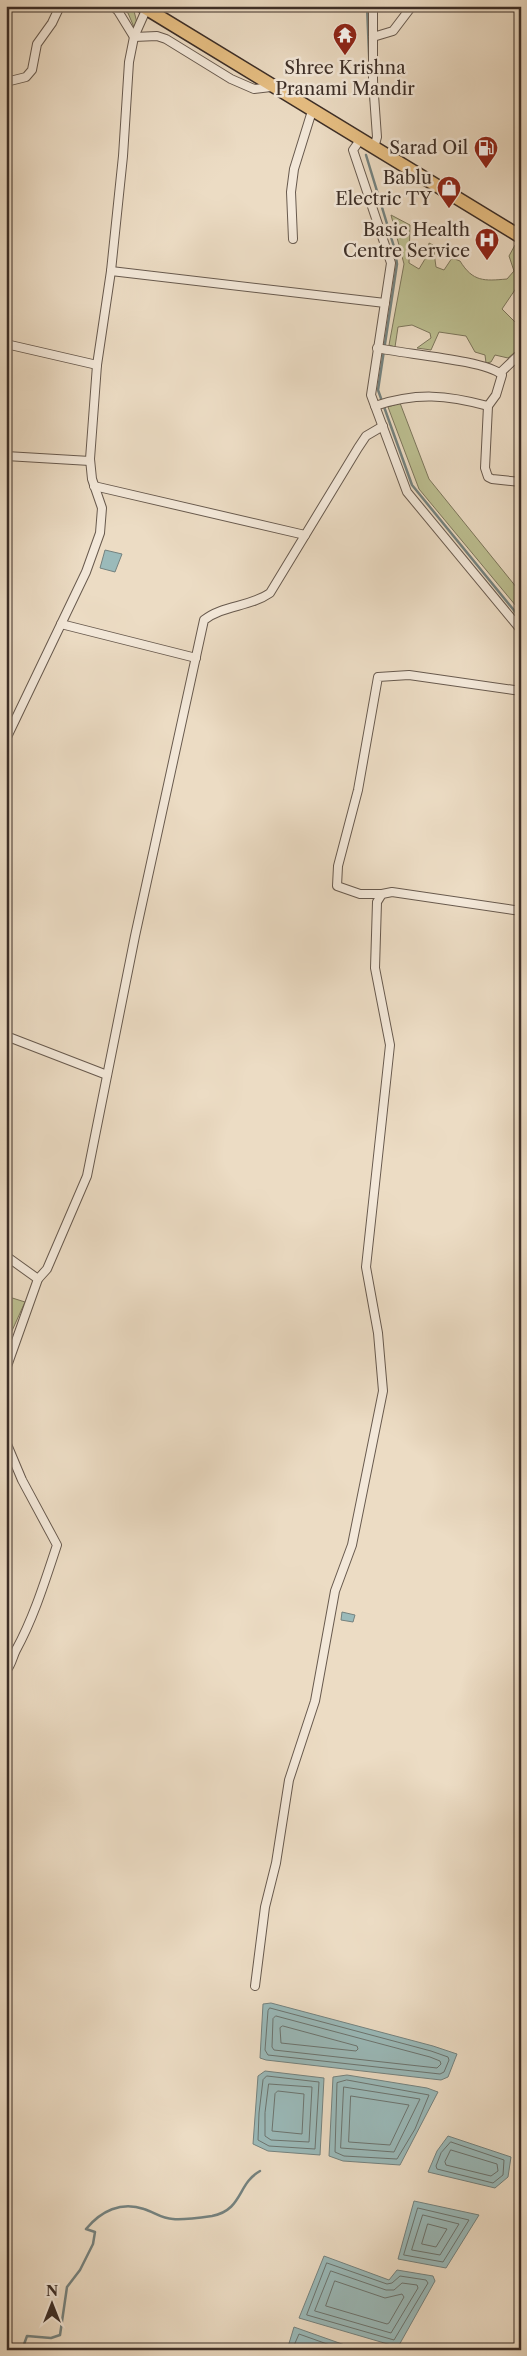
<svg xmlns="http://www.w3.org/2000/svg" width="527" height="2356" viewBox="0 0 527 2356" font-family="'Libre Caslon Text',serif">
  <style>
    .green { fill: #bcbf91; stroke: #7c765c }
    .water { fill: #9ababa; stroke: #74827f }
    .lines { fill: none; stroke-linecap: round; stroke-linejoin: round }
    .shore { stroke: #6b7470; stroke-width: 1 }
    .stream { stroke: #74827f; stroke-width: 2.5 }
    .minor-casing { stroke: #685a4e; stroke-width: 10 }
    .trunk-casing { stroke: #3c2e27; stroke-width: 15 }
    .minor { stroke: #f3e8d9; stroke-width: 8 }
    .trunk { stroke: #e6be82; stroke-width: 12 }
    .labels { text-anchor: middle; stroke-width: 5; stroke-linejoin: round; paint-order: stroke }
    .poi-label { font-size: 18px; fill: #3c2e27; stroke: #f3e8d9; text-anchor: end }
  </style>
  <rect width="100%" height="100%" fill="#ecdcc4"/>
  <filter id="stains"><feTurbulence type="fractalNoise" baseFrequency=".004" numOctaves="4"/><feColorMatrix values="0 0 0 0 .2 0 0 0 0 .09 0 0 0 0 .02 0 0 0 .5 -.17"/></filter>
  <radialGradient id="worn" r=".72"><stop offset=".6" stop-color="#630" stop-opacity="0"/><stop offset="1" stop-color="#630" stop-opacity=".3"/></radialGradient>
  <!-- green -->
  <g class="green">
    <polygon points="116,6 125,6 134,11 139,31 136,32 128,13"/>
    <path d="M391 215 410 225 409 263 419 269 428 254 429 243 433 245 436 267 444 270 452 258 460 261C473 282 484 281 507 279L514 271 509 256 515 245 521 248V281L502 309 521 328V347L508 358 495 355 491 362 486 363 485 355 475 352 466 336 439 332 431 350 417 348 431 338 430 333 412 325 398 327 395 347 389 345 404 264Z"/>
    <polygon points="400,403 429,479 521,593 521,612 419,489 388,407"/>
    <polygon points="6,1296 25,1302 6,1344"/>
  </g>
  <!-- water -->
  <g class="water">
    <polygon points="105,550 122,554 115,572 100,568"/>
    <polygon points="342,1612 355,1615 353,1622 341,1620"/>
    <polygon points="271,2003 433,2046 457,2054 448,2077 441,2080 266,2060 260,2058 263,2004"/>
    <polygon points="265,2071 324,2078 320,2155 268,2151 253,2144 258,2076"/>
    <polygon points="347,2075 427,2088 438,2092 400,2165 343,2161 329,2156 333,2077"/>
    <polygon points="448,2136 511,2157 508,2177 495,2188 428,2172 437,2151"/>
    <polygon points="414,2201 479,2215 446,2268 398,2259"/>
    <polygon points="324,2256 389,2280 397,2270 433,2276 435,2281 398,2347 299,2318"/>
    <polygon points="294,2327 359,2350 287,2350"/>
  </g>
  <g class="lines">
    <!-- shore -->
    <g class="shore">
      <polygon points="270,2008 431,2051 448,2057 449,2060 444,2072 440,2074 268,2055 265,2050 268,2011"/>
      <polygon points="276,2016 430,2057 440,2061 441,2064 437,2068 274,2050 272,2047 273,2019"/>
      <polygon points="283,2026 357,2046 358,2049 356,2051 281,2043 280,2028"/>
      <polygon points="267,2076 319,2082 315,2149 269,2146 258,2140 259,2113 263,2080"/>
      <polygon points="347,2080 429,2095 415,2129 397,2159 344,2156 335,2152 337,2083"/>
      <polygon points="269,2084 312,2087 309,2142 271,2140 265,2136 265,2113"/>
      <polygon points="344,2087 420,2099 394,2152 341,2148"/>
      <polygon points="278,2091 304,2094 302,2134 272,2131 275,2094"/>
      <polygon points="351,2096 409,2105 390,2145 349,2142"/>
      <polygon points="451,2142 504,2160 503,2175 493,2183 437,2169 436,2166 441,2153"/>
      <polygon points="451,2150 497,2164 498,2171 491,2176 446,2165 445,2162"/>
      <polygon points="418,2208 469,2220 443,2262 404,2255"/>
      <polygon points="423,2215 459,2224 440,2255 412,2250"/>
      <polygon points="428,2224 447,2229 436,2247 422,2244"/>
      <polygon points="327,2263 387,2284 392,2283 400,2276 426,2280 428,2283 394,2340 307,2315"/>
      <polygon points="331,2271 386,2290 394,2290 402,2283 417,2285 418,2288 391,2333 315,2311"/>
      <polygon points="335,2281 385,2298 402,2294 404,2297 389,2323 387,2324 326,2306"/>
      <polyline points="292,2350 299,2334 344,2350"/>
    </g>
    <!-- stream -->
    <g class="stream">
      <polyline points="367,6 371,101"/>
      <polyline points="366,155 395,250 397,264 378,390 412,485 521,619"/>
      <path d="M22 2350 27 2336 51 2338 60 2335 67 2287 80 2270 93 2244 95 2232 86 2229C101 2211 121 2201 144 2209 154 2212 162 2219 173 2219 180 2220 205 2217 212 2216 243 2210 237 2184 260 2171"/>
    </g>
    <defs>
      <g id="minor">
        <polyline points="113,6 118,11 134,37 157,36 166,39 231,79 254,89 271,87"/>
        <polyline points="373,6 373,81 377,137 374,148"/>
        <polyline points="373,37 393,31 412,6"/>
        <polyline points="6,82 26,77 32,70 37,44 52,23 60,6"/>
        <polyline points="360,140 353,150 391,263 371,395 407,492 521,630"/>
        <polyline points="293,239 291,192 294,169 312,111"/>
        <polyline points="111,271 385,303"/>
        <polyline points="6,344 97,365"/>
        <path d="M377 348C403 354 486 360 502 375L496 395 488 406 485 468 488 477 492 479 521 482"/>
        <polyline points="500,373 521,353"/>
        <path d="M375 406C417 392 447 395 488 406"/>
        <polyline points="6,456 90,461"/>
        <polyline points="94,486 305,535"/>
        <polyline points="61,624 196,658"/>
        <polyline points="6,739 86,572 100,533 102,508 92,479 90,459 97,365 111,271 123,156 129,62 134,37 146,10"/>
        <polyline points="382,894 360,894 337,886 338,866 358,790 378,677 409,675 521,691"/>
        <polyline points="6,1036 107,1075"/>
        <polyline points="6,1256 38,1279"/>
        <path d="M6 1369 38 1279 47 1269 87 1176 135 936 204 620C223 605 250 607 270 593L358 448 366 436 383 426"/>
        <path d="M6 1442 22 1480 57 1545C45 1581 34 1617 16 1650 12 1658 12 1664 6 1671"/>
        <polyline points="255,1986 265,1907 276,1863 289,1780 315,1701 335,1591 352,1545 383,1391 378,1333 366,1267 390,1045 375,968 377,902 382,894 392,892 521,911"/>
      </g>
      <polyline id="trunk" points="142,6 521,237"/>
    </defs>
    <!-- minor casing -->
    <use href="#minor" class="minor-casing"/>
    <!-- trunk casing -->
    <use href="#trunk" class="trunk-casing"/>
    <!-- minor -->
    <use href="#minor" class="minor"/>
    <!-- trunk -->
    <use href="#trunk" class="trunk"/>
  </g>
  <!-- icons -->
  <defs>
    <symbol id="temple-pin" viewBox="-11 -11 22 30"><path d="M0 17L-7.5 6A9.5 9.5 0 1 1 7.5 6Z" fill="#8f2418" stroke="#f3e8d9"/><path d="M0-6L5-2H3V0L6.5 2.5H4V6H1.5V3h-3V6H-4V2.5H-6.5L-3 0V-2H-5Z" fill="#fff"/></symbol>
    <symbol id="fuel-pin" viewBox="-11 -11 22 30"><path d="M0 17L-7.5 6A9.5 9.5 0 1 1 7.5 6Z" fill="#8f2418" stroke="#f3e8d9"/><path d="M-5.5-6h7V0h2V4h1.3V-2.5L3-4.5l.8-.8L6-3V5H2.5V1h-1V6h-7ZM-4.2-4.7v3.2H.2V-4.7Z" fill="#fff"/></symbol>
    <symbol id="shop-pin" viewBox="-11 -11 22 30"><path d="M0 17L-7.5 6A9.5 9.5 0 1 1 7.5 6Z" fill="#8f2418" stroke="#f3e8d9"/><path d="M-5-2.5h2.3a2.7 3.5 0 0 1 5.4 0H5L5.5 6h-11ZM-1.5-2.5h3a1.5 2.3 0 0 0-3 0Z" fill="#fff"/></symbol>
    <symbol id="hospital-pin" viewBox="-11 -11 22 30"><path d="M0 17L-7.5 6A9.5 9.5 0 1 1 7.5 6Z" fill="#8f2418" stroke="#f3e8d9"/><path d="M-5-5h3v3.5h4V-5h3V5h-3V1.5h-4V5h-3Z" fill="#fff"/></symbol>
  </defs>
  <g fill-rule="evenodd">
    <use href="#temple-pin" x="331" y="21" width="28" height="38"/>
    <use href="#fuel-pin" x="472" y="134" width="28" height="38"/>
    <use href="#shop-pin" x="435" y="174" width="28" height="38"/>
    <use href="#hospital-pin" x="473" y="226" width="28" height="38"/>
  </g>
  <g class="labels">
    <!-- poi labels -->
    <g class="poi-label">
      <text x="345" y="74" text-anchor="middle">Shree Krishna<tspan x="345" dy="21">Pranami Mandir</tspan></text>
      <text x="468" y="154">Sarad Oil</text>
      <text x="432" y="184">Bablu<tspan x="432" dy="21">Electric TY</tspan></text>
      <text x="470" y="236">Basic Health<tspan x="470" dy="21">Centre Service</tspan></text>
    </g>
  </g>
  <!-- margin -->
  <rect width="527" height="2356" fill="none" stroke="#ecdcc4" stroke-width="25"/>
  <rect x="8" y="8" width="512" height="2341" fill="none" stroke="#3c2e27" stroke-width="2.5"/>
  <rect x="12" y="12" width="502" height="2331" fill="none" stroke="#3c2e27"/>
  <!-- north arrow -->
  <g transform="translate(52 2304)" stroke="#f3e8d9" stroke-width="4" paint-order="stroke">
  <path d="M0-4L9 19L0 12L-9 19Z" fill="#3c2e27"/>
  <text y="-8" font-size="14" font-weight="bold" text-anchor="middle" fill="#3c2e27">N</text>
  </g>
  <rect width="100%" height="100%" filter="url(#stains)"/>
  <rect width="100%" height="100%" fill="url(#worn)"/>
</svg>
